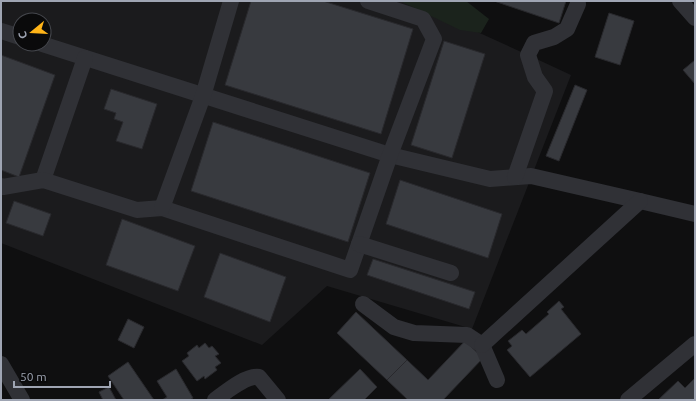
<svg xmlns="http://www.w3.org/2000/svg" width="696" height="401" viewBox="0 0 696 401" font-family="Ubuntu,sans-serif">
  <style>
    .built { fill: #1b1b1d; fill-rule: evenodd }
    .green { fill: #1b231c }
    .building { fill: #383a3f; stroke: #29292d }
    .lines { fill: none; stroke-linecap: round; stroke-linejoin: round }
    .minor { stroke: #303136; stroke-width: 16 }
  </style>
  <rect width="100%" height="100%" fill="#0f0f10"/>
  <!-- built -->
  <path class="built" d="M1 1H409L528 55 571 75 472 329 327 286 262 345 1 243ZM20 20H44V44H20Z"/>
  <!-- green -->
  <polygon class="green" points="400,1 466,1 489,19 481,33 460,30"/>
  <!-- building -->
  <g class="building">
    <polygon points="251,1 323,1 413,29 381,134 225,85"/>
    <polygon points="494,1 566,1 559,23"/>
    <polygon points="609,13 634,21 620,65 595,57"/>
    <polygon points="444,41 485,54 452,158 411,145"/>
    <polygon points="1,55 55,75 19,177 1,170"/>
    <polygon points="695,60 695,84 683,70"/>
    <polygon points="575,85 587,90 559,161 546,156"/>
    <polygon points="111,89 157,104 142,149 116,141 123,122 114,119 116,113 104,109"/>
    <polygon points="213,122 370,173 348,242 191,191"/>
    <polygon points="400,180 502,214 488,258 386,224"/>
    <polygon points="14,201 51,214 43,236 6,223"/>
    <polygon points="122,219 195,246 178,291 106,265"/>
    <polygon points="220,253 286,277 270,322 204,297"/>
    <polygon points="373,259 475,292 469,309 367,275"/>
    <polygon points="559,301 564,307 561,309 581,334 530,377 507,350 512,346 508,341 522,330 526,334 549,314 547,312"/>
    <polygon points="356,312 407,360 387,380 337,333"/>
    <polygon points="128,319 144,327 134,348 118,340"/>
    <polygon points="465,341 483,358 443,400 408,400 387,380 407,360 428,380"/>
    <polygon points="205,343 209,348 212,346 219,354 215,356 221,363 215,367 217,370 205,379 204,376 197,381 182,361 189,356 187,353 197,345 199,348"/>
    <polygon points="128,362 154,400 124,400 108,376"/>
    <polygon points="176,369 193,398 190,400 162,400 167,397 157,381"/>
    <polygon points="360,369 377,387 364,400 328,400"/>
    <polygon points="695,378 695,398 693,400 658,400 678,381 685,388"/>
    <polygon points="109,387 116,400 103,400 99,392"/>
  </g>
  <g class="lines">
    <!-- minor -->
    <g class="minor">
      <polyline points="680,1 695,18"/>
      <polyline points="1,31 20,37"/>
      <polyline points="42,44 390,155 490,179 531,176 640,201 695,214"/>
      <polyline points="515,177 545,91 535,77 528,55 534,43 554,37 567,29 578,4"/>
      <polyline points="43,180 85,58"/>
      <polyline points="1,186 3,187 43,180 137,210 162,208 350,270 390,155 434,39 423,19 368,1"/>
      <polyline points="162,208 203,96 231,1"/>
      <polyline points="359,244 451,273"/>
      <polyline points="363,304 394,327 414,333 467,335 482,345 497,380"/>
      <polyline points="482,345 640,201"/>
      <polyline points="1,364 22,400"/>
      <path d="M215 400C226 392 246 375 259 377L278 400"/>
      <polyline points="628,400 695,344"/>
    </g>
  </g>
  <!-- border -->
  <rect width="696" height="401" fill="none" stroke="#9fa5b3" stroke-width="4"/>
  <!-- north arrow -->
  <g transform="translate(32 32) rotate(252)"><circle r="19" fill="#0a0a0b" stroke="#46484e"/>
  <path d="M0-3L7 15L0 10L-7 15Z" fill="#ffb418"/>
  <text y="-6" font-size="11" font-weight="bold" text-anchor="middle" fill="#9fa5b3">С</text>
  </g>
  <!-- scale -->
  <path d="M14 381v6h96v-6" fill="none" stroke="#9fa5b3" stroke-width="2"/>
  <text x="20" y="381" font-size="12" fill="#9fa5b3" stroke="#0a0a0b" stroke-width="3" paint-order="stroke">50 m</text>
</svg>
